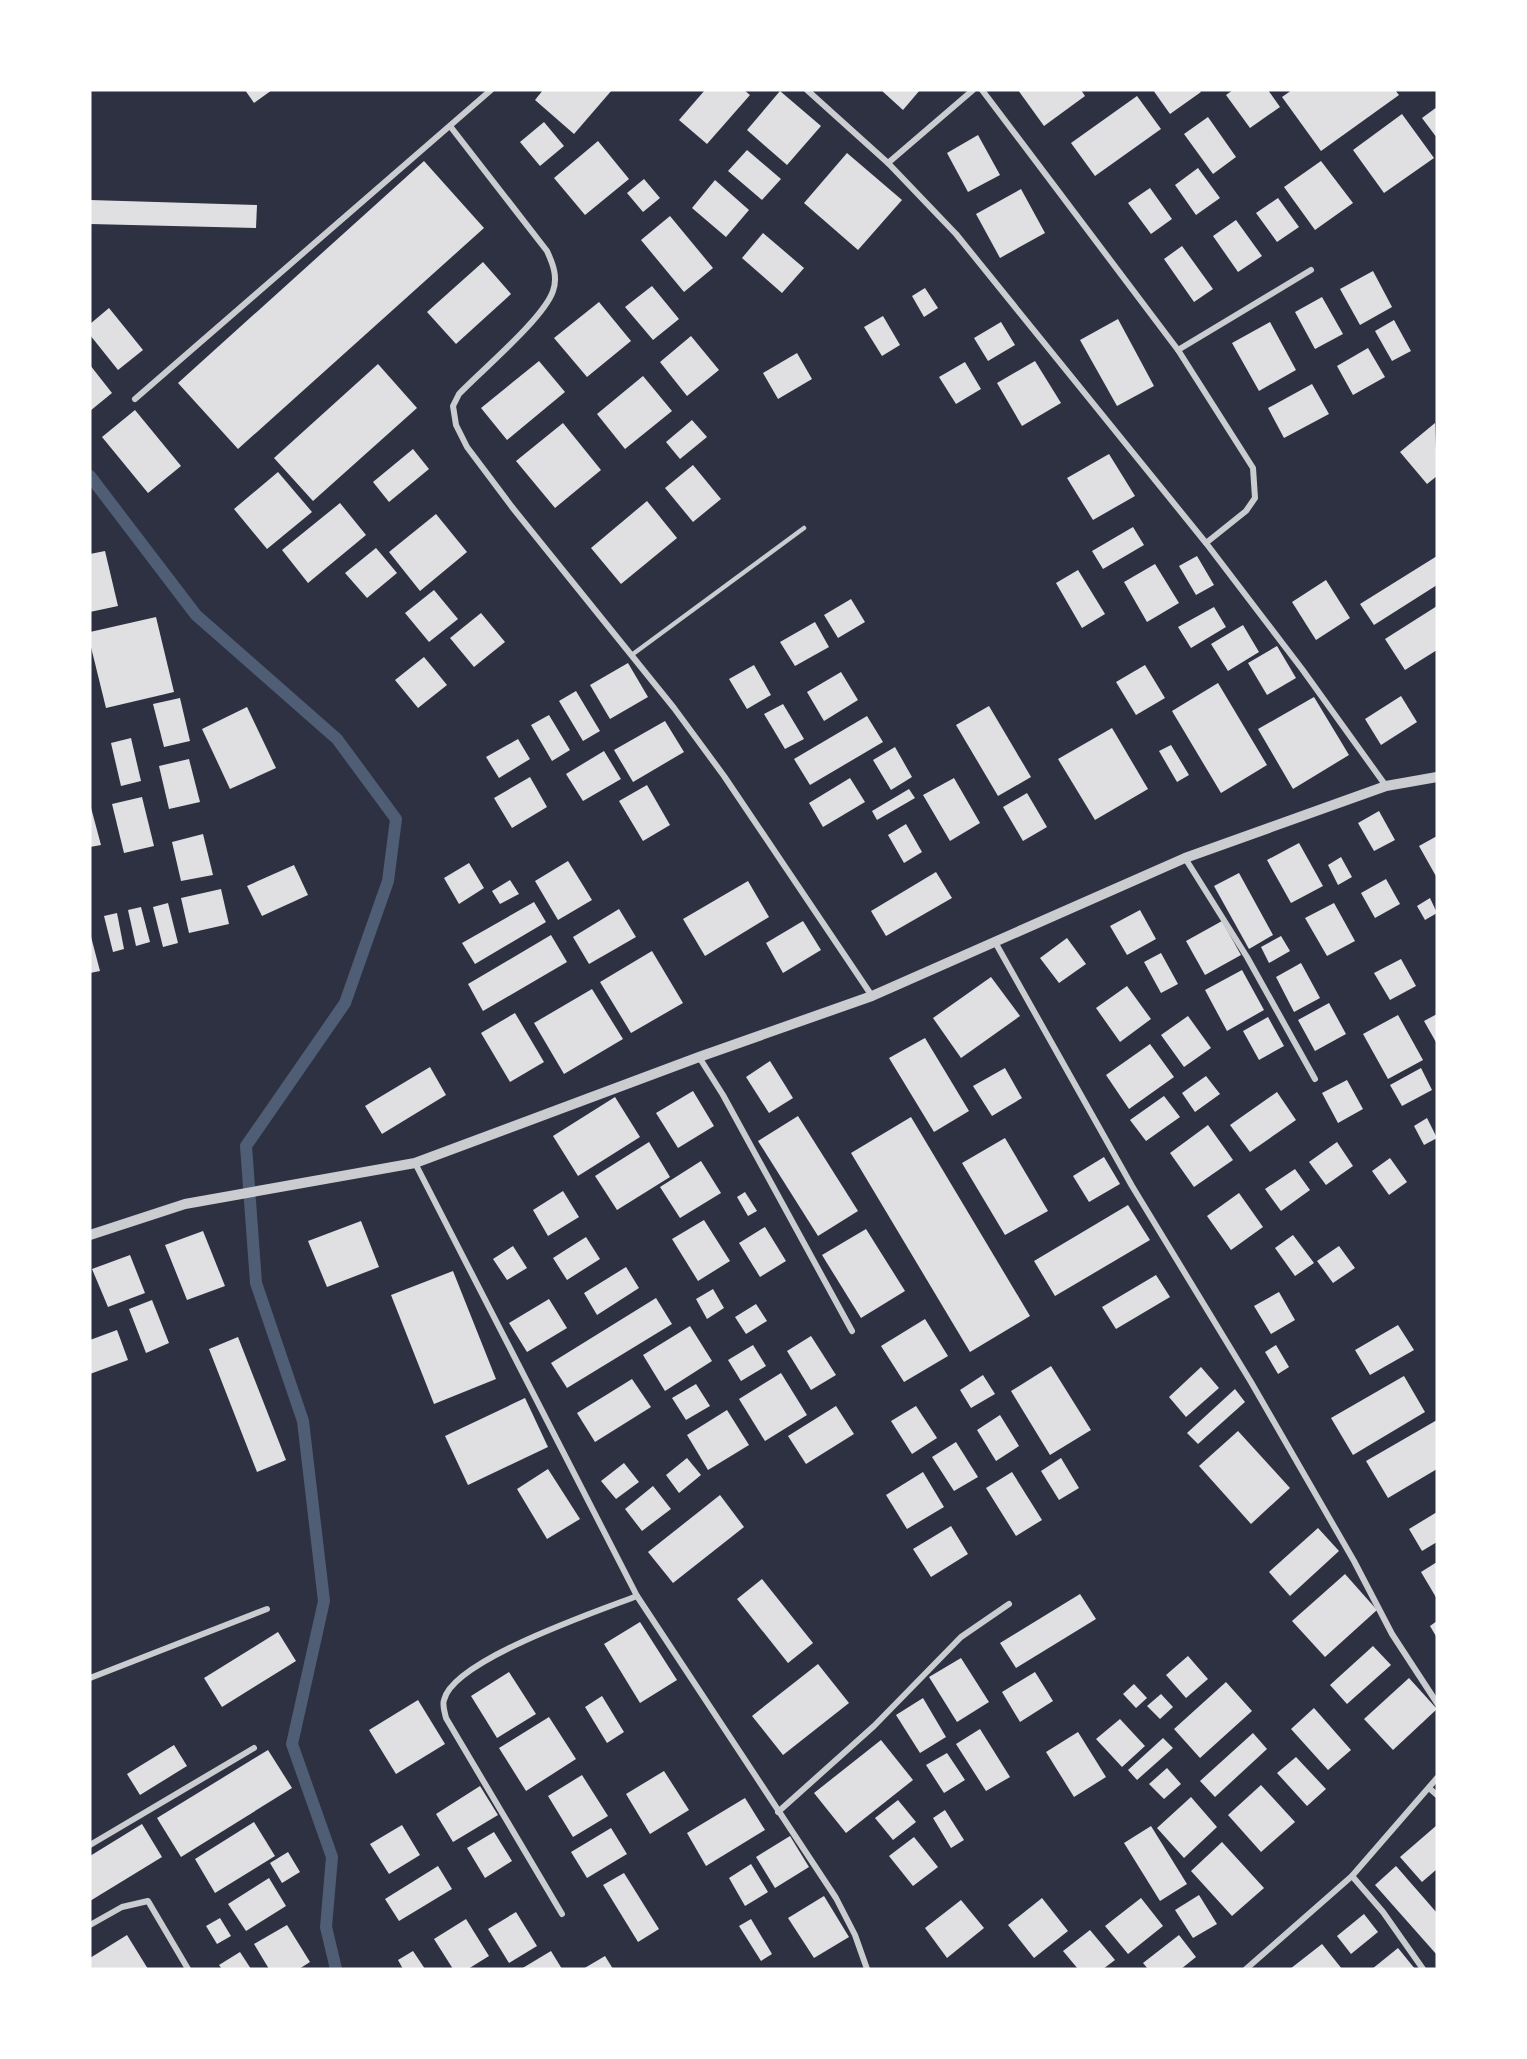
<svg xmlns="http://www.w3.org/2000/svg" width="1527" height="2059" viewBox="0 0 1527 2059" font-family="'Alegreya Sans',sans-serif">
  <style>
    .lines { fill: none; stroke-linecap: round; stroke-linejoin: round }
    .stream { stroke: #4f5d75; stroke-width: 12 }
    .building { fill: #e0e0e3 }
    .service { stroke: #caccd0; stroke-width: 4.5 }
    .minor { stroke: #caccd0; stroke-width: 6 }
    .tertiary { stroke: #caccd0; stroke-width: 10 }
  </style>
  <rect width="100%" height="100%" fill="#2d3142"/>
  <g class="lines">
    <!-- stream -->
    <polyline class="stream" points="90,476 196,615 337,739 396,819 388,881 345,1003 246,1146 256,1283 303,1421 324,1601 292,1744 332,1857 326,1927 336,1969"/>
  </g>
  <!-- building -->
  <g class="building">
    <polygon points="245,90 272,90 254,103"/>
    <polygon points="543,90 612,90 574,134 535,100"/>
    <polygon points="705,90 744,90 750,95 707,144 679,120"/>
    <polygon points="881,90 920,90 903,110"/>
    <polygon points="1018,90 1081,90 1085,96 1044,126"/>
    <polygon points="1153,90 1199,90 1201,92 1170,114"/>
    <polygon points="1233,90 1268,90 1280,107 1250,128 1226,95"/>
    <polygon points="1292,90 1395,90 1399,95 1321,151 1282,97"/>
    <polygon points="780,91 821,126 787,165 747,130"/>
    <polygon points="1137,96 1161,129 1095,176 1071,143"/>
    <polygon points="1437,107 1437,138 1422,118"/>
    <polygon points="1402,114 1434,158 1384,193 1353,150"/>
    <polygon points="1208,117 1236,157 1213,174 1184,134"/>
    <polygon points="544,122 564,146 540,166 520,142"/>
    <polygon points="978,135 1000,175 968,192 947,153"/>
    <polygon points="598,141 629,179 585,215 554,178"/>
    <polygon points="747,150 781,179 762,200 728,171"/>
    <polygon points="847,153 902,200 858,250 804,203"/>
    <polygon points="424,161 484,228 238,449 178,383"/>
    <polygon points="1321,161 1353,203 1315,230 1284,187"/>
    <polygon points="1198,168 1220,198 1196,215 1175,185"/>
    <polygon points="644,179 660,198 643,212 627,193"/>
    <polygon points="715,180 749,210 726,237 692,208"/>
    <polygon points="1150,188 1172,219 1151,234 1128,203"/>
    <polygon points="1021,189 1045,233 1000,258 976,214"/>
    <polygon points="1278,198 1299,227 1277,242 1256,213"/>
    <polygon points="90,200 257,205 256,228 90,224"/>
    <polygon points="670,216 713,268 684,292 641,240"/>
    <polygon points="1236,220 1262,256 1238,272 1213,236"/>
    <polygon points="763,233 804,268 782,293 742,258"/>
    <polygon points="1182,246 1213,289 1194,302 1164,259"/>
    <polygon points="483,262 511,294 456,344 427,312"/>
    <polygon points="1373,271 1392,307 1360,325 1340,289"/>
    <polygon points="652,286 679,319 653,340 625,307"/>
    <polygon points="925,288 938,308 924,317 912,296"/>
    <polygon points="1322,297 1343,334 1315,349 1295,312"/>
    <polygon points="599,302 631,341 587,377 554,338"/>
    <polygon points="109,308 143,350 118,370 90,335 90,324"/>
    <polygon points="883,316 900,345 882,356 864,327"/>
    <polygon points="1118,319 1154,386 1117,406 1080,340"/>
    <polygon points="1394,320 1411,351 1392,361 1375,331"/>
    <polygon points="1001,322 1015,345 988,361 974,338"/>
    <polygon points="1270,322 1296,370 1259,391 1232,343"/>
    <polygon points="691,336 719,370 687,396 660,362"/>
    <polygon points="1368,348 1385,377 1353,395 1337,366"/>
    <polygon points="797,353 812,379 778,399 763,373"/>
    <polygon points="539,361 565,392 507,440 481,408"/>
    <polygon points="1035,361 1061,403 1022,426 997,383"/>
    <polygon points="965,362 981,389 956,404 939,377"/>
    <polygon points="378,364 417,408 313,501 274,458"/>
    <polygon points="90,365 112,393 90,411"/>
    <polygon points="643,376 672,411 625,449 597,414"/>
    <polygon points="1312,384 1329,414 1284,438 1268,408"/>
    <polygon points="135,410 181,466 148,493 102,437"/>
    <polygon points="692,420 707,437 680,459 666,442"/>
    <polygon points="563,423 601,470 555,508 516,461"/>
    <polygon points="1435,423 1437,476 1427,484 1400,452"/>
    <polygon points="413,449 429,469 389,502 373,482"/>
    <polygon points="1109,454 1135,496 1093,520 1067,478"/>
    <polygon points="693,465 721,499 693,522 665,488"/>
    <polygon points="278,472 312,512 267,549 234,509"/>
    <polygon points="647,501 677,538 621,584 591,548"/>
    <polygon points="340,503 366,535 308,583 282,550"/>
    <polygon points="436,514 467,552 420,591 389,552"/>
    <polygon points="1133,527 1144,545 1103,569 1092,551"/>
    <polygon points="376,548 397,573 367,598 345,573"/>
    <polygon points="105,551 118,606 90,612 90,554"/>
    <polygon points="1197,556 1214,585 1196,595 1179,566"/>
    <polygon points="1437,556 1437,585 1374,625 1360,604"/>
    <polygon points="1155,564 1179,603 1147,622 1124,582"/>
    <polygon points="1078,570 1105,614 1082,628 1056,583"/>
    <polygon points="1326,580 1350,618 1316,640 1292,602"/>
    <polygon points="434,590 458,619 429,642 405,613"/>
    <polygon points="851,599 865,622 838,638 824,615"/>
    <polygon points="1437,606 1437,650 1405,670 1385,639"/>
    <polygon points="1214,607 1226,627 1191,648 1178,627"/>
    <polygon points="481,613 505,642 474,667 450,638"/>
    <polygon points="156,617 174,692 106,708 90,643 90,632"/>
    <polygon points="815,622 829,647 795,666 780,642"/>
    <polygon points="1243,625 1259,652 1228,671 1211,644"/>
    <polygon points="1277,646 1296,678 1267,695 1248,663"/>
    <polygon points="424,657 447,685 418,708 395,680"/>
    <polygon points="628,663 648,697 610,719 590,685"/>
    <polygon points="754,665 771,695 747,709 729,679"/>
    <polygon points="1145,665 1165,698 1136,715 1116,682"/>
    <polygon points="841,672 858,700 824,721 807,692"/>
    <polygon points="1218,683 1267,765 1221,793 1172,711"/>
    <polygon points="576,691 600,731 583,741 559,701"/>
    <polygon points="1401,696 1417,722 1381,745 1365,719"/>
    <polygon points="1314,697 1349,755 1293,789 1258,729"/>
    <polygon points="180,698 190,741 164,747 153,704"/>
    <polygon points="783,704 804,739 785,749 764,714"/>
    <polygon points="989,706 1031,777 998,796 956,725"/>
    <polygon points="247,707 276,768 230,789 202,729"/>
    <polygon points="549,715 570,750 552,761 531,725"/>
    <polygon points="867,716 883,742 810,785 794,759"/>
    <polygon points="665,721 684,752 633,782 614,750"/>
    <polygon points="1112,728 1148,789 1095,820 1058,759"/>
    <polygon points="131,738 141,781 121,786 111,743"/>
    <polygon points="518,739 530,759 499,778 486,757"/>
    <polygon points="1171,745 1189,775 1177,782 1159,751"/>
    <polygon points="895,747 912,777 891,790 873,760"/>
    <polygon points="604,751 621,779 583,801 566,774"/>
    <polygon points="189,759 200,802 169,809 159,766"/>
    <polygon points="530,777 547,807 512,828 494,798"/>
    <polygon points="850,778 865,802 823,827 809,803"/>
    <polygon points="954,778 980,823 950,841 923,795"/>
    <polygon points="647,785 670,825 643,841 619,801"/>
    <polygon points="909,789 915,798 877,820 872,811"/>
    <polygon points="1027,793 1047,827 1023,841 1003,807"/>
    <polygon points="142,797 154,846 124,853 112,804"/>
    <polygon points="90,804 101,845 90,847"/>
    <polygon points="1379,811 1395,840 1374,851 1358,823"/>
    <polygon points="906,824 922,852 904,863 888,835"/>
    <polygon points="203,834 213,875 181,881 172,842"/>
    <polygon points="1437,836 1437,878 1419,846"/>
    <polygon points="1299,843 1323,886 1291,903 1267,860"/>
    <polygon points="1341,857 1352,877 1338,885 1328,865"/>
    <polygon points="568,861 592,900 558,920 535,881"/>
    <polygon points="469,863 484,888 459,904 444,878"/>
    <polygon points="294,865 308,895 262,916 247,886"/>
    <polygon points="936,872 952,898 886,936 871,911"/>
    <polygon points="1239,873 1273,935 1249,949 1214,886"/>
    <polygon points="1386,879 1400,904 1375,918 1361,893"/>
    <polygon points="510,880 519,894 500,904 492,891"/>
    <polygon points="748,881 769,917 705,956 683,919"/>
    <polygon points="221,889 229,924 189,933 181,898"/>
    <polygon points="1430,898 1437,913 1425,920 1417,906"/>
    <polygon points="534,902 546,922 475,964 462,943"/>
    <polygon points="168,903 178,943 163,947 153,907"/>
    <polygon points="1334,903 1355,941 1327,956 1305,918"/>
    <polygon points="141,907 150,942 136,946 128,910"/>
    <polygon points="619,909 636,937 589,964 573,937"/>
    <polygon points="1140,910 1156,939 1127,955 1110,926"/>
    <polygon points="117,913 124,949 113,952 104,916"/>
    <polygon points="803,921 821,950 783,973 766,943"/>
    <polygon points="1222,921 1241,955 1205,975 1186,941"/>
    <polygon points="90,933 100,971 90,973"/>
    <polygon points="551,935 567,962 483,1011 468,984"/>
    <polygon points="1281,936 1290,951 1269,963 1261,947"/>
    <polygon points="1067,938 1086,964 1059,983 1040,958"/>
    <polygon points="652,951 683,1003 631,1033 600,982"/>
    <polygon points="1161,953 1178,984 1161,993 1144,962"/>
    <polygon points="1401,959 1416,986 1390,1000 1374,973"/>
    <polygon points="1301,963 1320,998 1294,1012 1276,977"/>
    <polygon points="1242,970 1264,1010 1227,1031 1205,990"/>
    <polygon points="991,977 1020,1016 961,1058 933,1018"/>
    <polygon points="1127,986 1151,1019 1120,1042 1096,1008"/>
    <polygon points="592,989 623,1039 564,1074 534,1023"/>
    <polygon points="1329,1003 1346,1034 1315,1051 1298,1020"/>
    <polygon points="515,1013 544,1062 510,1082 481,1033"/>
    <polygon points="1437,1014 1437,1044 1424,1021"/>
    <polygon points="1398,1015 1423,1060 1388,1079 1363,1034"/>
    <polygon points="1188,1016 1211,1048 1184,1067 1161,1035"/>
    <polygon points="1268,1017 1284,1046 1259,1060 1243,1031"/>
    <polygon points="925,1038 969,1111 934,1132 889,1058"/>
    <polygon points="1150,1044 1174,1077 1129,1109 1106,1075"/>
    <polygon points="770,1061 793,1098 769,1113 746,1077"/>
    <polygon points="430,1067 446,1095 382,1134 365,1106"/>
    <polygon points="1005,1068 1022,1098 992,1116 973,1086"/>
    <polygon points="1421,1068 1432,1090 1402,1106 1390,1085"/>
    <polygon points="1206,1076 1220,1094 1195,1112 1182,1093"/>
    <polygon points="1347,1080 1363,1109 1338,1123 1322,1093"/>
    <polygon points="693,1091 714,1126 678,1148 656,1113"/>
    <polygon points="1277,1092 1296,1120 1250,1152 1230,1125"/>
    <polygon points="1164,1096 1180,1117 1146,1141 1130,1120"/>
    <polygon points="615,1097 640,1137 578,1176 553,1136"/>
    <polygon points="798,1116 858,1211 818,1236 758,1141"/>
    <polygon points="911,1117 1030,1316 970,1352 851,1153"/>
    <polygon points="1427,1118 1437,1138 1424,1145 1414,1126"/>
    <polygon points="1208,1125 1233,1160 1194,1187 1170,1153"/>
    <polygon points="1005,1138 1048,1211 1005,1235 962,1163"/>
    <polygon points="649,1142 670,1177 617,1210 595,1176"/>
    <polygon points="1337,1142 1353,1166 1326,1185 1309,1162"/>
    <polygon points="1104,1157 1120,1184 1089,1202 1073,1176"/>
    <polygon points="1390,1158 1407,1182 1389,1195 1372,1171"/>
    <polygon points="701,1161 721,1193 680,1218 660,1187"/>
    <polygon points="1295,1169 1310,1190 1281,1211 1265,1189"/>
    <polygon points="563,1191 579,1217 548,1236 533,1210"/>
    <polygon points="745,1192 757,1211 748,1216 737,1197"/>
    <polygon points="1239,1193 1263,1227 1231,1250 1207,1216"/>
    <polygon points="1128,1205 1150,1240 1055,1296 1034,1261"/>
    <polygon points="704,1220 730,1261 698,1281 672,1239"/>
    <polygon points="361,1221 379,1267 327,1287 308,1241"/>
    <polygon points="765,1227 786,1261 760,1277 739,1243"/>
    <polygon points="866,1229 905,1291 861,1318 822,1255"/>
    <polygon points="203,1231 225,1286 187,1300 165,1245"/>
    <polygon points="1293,1235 1314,1263 1295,1276 1275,1248"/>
    <polygon points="586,1237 600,1259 567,1280 553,1258"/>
    <polygon points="513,1246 527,1268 507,1280 493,1259"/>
    <polygon points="1339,1246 1355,1268 1333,1283 1317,1261"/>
    <polygon points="130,1255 145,1293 108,1307 92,1269"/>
    <polygon points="626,1267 639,1288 597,1315 584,1293"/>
    <polygon points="453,1271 496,1379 434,1404 391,1295"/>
    <polygon points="1156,1275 1170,1297 1116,1329 1102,1307"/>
    <polygon points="713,1289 724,1308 707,1319 696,1299"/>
    <polygon points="1279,1292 1295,1320 1271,1334 1254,1306"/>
    <polygon points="656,1298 672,1324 567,1388 551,1363"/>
    <polygon points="549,1299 567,1328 527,1352 509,1323"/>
    <polygon points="152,1300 169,1343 146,1353 129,1309"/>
    <polygon points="756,1304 767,1321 746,1334 735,1317"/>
    <polygon points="925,1319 948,1356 904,1382 881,1346"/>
    <polygon points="1398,1325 1414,1350 1370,1375 1355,1350"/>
    <polygon points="690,1326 712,1361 665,1391 643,1355"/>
    <polygon points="117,1330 128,1360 90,1374 90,1340"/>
    <polygon points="811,1336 836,1375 811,1390 787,1351"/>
    <polygon points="238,1337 286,1460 257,1472 209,1349"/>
    <polygon points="753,1345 766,1366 741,1381 728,1360"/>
    <polygon points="1276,1345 1289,1367 1278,1374 1265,1352"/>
    <polygon points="1051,1366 1091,1430 1050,1455 1011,1391"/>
    <polygon points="1201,1367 1219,1388 1186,1417 1169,1397"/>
    <polygon points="781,1373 807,1415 765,1441 739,1399"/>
    <polygon points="983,1375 995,1394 971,1408 960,1390"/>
    <polygon points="1404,1376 1425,1412 1353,1455 1331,1418"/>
    <polygon points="632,1379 651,1407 595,1442 577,1413"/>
    <polygon points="696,1384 710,1406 686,1420 672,1398"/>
    <polygon points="1235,1389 1245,1402 1198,1444 1187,1433"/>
    <polygon points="525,1398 548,1447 468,1485 445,1436"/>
    <polygon points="836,1406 854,1434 806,1464 788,1436"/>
    <polygon points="916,1406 937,1438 912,1454 891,1421"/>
    <polygon points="727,1410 749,1445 708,1470 687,1435"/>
    <polygon points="1000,1415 1019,1446 996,1461 977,1430"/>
    <polygon points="1437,1420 1437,1469 1388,1498 1366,1461"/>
    <polygon points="1238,1431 1290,1488 1251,1524 1199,1466"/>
    <polygon points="956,1442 978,1477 954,1491 932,1457"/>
    <polygon points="687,1458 701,1475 679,1493 666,1475"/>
    <polygon points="1061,1458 1079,1488 1059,1500 1041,1471"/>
    <polygon points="624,1463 639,1482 616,1499 601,1481"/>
    <polygon points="548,1469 580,1519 547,1539 517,1489"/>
    <polygon points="923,1472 944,1507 907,1529 886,1495"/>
    <polygon points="1012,1472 1042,1520 1016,1536 986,1488"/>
    <polygon points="653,1486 671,1509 642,1531 625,1509"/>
    <polygon points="720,1495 744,1527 673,1583 648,1552"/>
    <polygon points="1437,1512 1437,1542 1422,1551 1409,1529"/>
    <polygon points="951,1526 968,1554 931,1577 913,1549"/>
    <polygon points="1318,1528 1339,1551 1290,1596 1269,1572"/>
    <polygon points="1437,1562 1437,1599 1421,1572"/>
    <polygon points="1345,1574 1377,1610 1325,1657 1292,1621"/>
    <polygon points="762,1579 813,1643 788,1663 737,1599"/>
    <polygon points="1080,1594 1096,1619 1016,1668 1000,1643"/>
    <polygon points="1437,1621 1437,1638 1430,1626"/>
    <polygon points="640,1622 677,1680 640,1703 604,1644"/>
    <polygon points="278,1632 296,1661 222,1707 204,1678"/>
    <polygon points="1373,1646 1391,1665 1347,1704 1330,1685"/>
    <polygon points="1188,1656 1208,1679 1186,1698 1166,1675"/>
    <polygon points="961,1658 989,1702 957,1722 929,1677"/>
    <polygon points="818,1664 849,1703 783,1755 752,1716"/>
    <polygon points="509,1672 536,1714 497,1738 471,1696"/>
    <polygon points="1035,1672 1053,1701 1020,1722 1002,1692"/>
    <polygon points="1409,1678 1437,1709 1393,1750 1364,1719"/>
    <polygon points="1226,1682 1252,1711 1200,1758 1174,1729"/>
    <polygon points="1134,1684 1147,1698 1136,1708 1123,1694"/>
    <polygon points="1161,1694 1173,1707 1160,1719 1147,1706"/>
    <polygon points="602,1696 624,1732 607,1743 585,1707"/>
    <polygon points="923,1698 946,1737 920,1753 896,1715"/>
    <polygon points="418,1700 445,1744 396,1774 369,1730"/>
    <polygon points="1314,1708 1351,1750 1328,1770 1291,1729"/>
    <polygon points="549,1717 576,1759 526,1791 499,1748"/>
    <polygon points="1120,1719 1145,1746 1122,1767 1096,1739"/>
    <polygon points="980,1729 1010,1777 986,1791 956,1744"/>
    <polygon points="1078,1732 1106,1777 1074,1797 1046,1752"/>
    <polygon points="1253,1733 1267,1749 1215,1797 1200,1781"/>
    <polygon points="1163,1738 1173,1748 1137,1780 1128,1770"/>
    <polygon points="881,1740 913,1780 846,1833 814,1793"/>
    <polygon points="174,1745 187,1766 140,1795 127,1774"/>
    <polygon points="268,1750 292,1788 181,1857 157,1818"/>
    <polygon points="947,1753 965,1780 944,1793 926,1765"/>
    <polygon points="1296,1757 1326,1789 1307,1806 1277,1773"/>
    <polygon points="1167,1768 1181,1784 1164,1799 1149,1784"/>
    <polygon points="664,1771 689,1810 650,1834 626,1794"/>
    <polygon points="582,1775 608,1816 573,1837 548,1796"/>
    <polygon points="1261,1785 1295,1822 1261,1852 1228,1815"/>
    <polygon points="480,1786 498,1815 453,1842 436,1814"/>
    <polygon points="1191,1797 1217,1827 1184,1858 1157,1828"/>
    <polygon points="745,1798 765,1830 706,1866 687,1833"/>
    <polygon points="898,1800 916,1822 893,1840 875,1818"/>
    <polygon points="945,1810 964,1840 951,1848 933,1818"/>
    <polygon points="254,1822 275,1856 215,1893 195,1859"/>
    <polygon points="142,1824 162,1857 90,1901 90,1856"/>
    <polygon points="402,1825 420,1855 389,1874 370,1844"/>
    <polygon points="1437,1825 1437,1869 1422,1882 1400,1857"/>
    <polygon points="1151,1826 1187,1884 1160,1901 1124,1843"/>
    <polygon points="611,1828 627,1854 587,1878 571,1852"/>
    <polygon points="494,1832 512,1861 485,1878 467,1848"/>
    <polygon points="790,1836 809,1867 775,1888 756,1857"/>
    <polygon points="914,1837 938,1867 913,1886 889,1856"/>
    <polygon points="1222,1842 1264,1888 1232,1916 1191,1871"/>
    <polygon points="288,1852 300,1872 282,1883 270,1863"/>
    <polygon points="751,1864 768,1892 745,1906 729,1878"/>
    <polygon points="438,1866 452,1889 399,1921 385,1899"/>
    <polygon points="1396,1866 1437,1913 1437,1955 1375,1885"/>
    <polygon points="624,1873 659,1929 638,1942 603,1885"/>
    <polygon points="269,1878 286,1906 246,1931 228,1904"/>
    <polygon points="1199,1895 1217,1924 1193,1938 1175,1910"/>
    <polygon points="824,1896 849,1937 814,1958 788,1918"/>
    <polygon points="1042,1898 1068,1931 1034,1958 1008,1925"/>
    <polygon points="1141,1898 1163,1926 1128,1954 1105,1926"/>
    <polygon points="961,1900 984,1928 947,1958 925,1928"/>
    <polygon points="516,1912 537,1946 509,1963 488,1929"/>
    <polygon points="1364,1914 1378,1932 1351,1954 1337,1936"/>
    <polygon points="220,1918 231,1936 217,1944 206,1926"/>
    <polygon points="466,1919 489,1956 468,1969 453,1969 434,1939"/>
    <polygon points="751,1919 772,1954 761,1961 739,1926"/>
    <polygon points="287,1925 310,1962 299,1969 269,1969 254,1944"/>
    <polygon points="1090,1930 1115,1960 1103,1969 1078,1969 1063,1951"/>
    <polygon points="127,1935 148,1969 90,1969 90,1958"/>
    <polygon points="1179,1935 1196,1957 1181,1969 1148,1969 1143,1963"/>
    <polygon points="1322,1944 1342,1969 1290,1969"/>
    <polygon points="1398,1948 1415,1969 1372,1969"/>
    <polygon points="413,1951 425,1969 403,1969 398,1960"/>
    <polygon points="551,1951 562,1969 521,1969"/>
    <polygon points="240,1952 251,1969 222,1969 219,1965"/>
    <polygon points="605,1956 613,1969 583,1969"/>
  </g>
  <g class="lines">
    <!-- service -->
    <polyline class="service" points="633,654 804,528"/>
    <!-- minor -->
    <g class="minor">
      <polyline points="807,90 888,163 956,234 1206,543 1302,669 1386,786"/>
      <polyline points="982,90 1178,350 1253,468 1255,498 1246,511 1206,543"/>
      <path d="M450 126 547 251C553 264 558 277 553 291 544 318 482 370 459 394L453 406 456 425 467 447 512 507 674 708 724 776 872 996"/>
      <polyline points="888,163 973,90"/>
      <polyline points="1178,350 1311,270"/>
      <polyline points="135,399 491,90"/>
      <polyline points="1185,858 1247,957 1315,1079"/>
      <polyline points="995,942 1132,1186 1251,1382 1354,1561 1392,1634 1437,1703"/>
      <polyline points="699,1057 723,1095 852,1331"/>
      <polyline points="415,1163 637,1596 836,1898 855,1935 867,1969"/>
      <polyline points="90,1678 267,1609"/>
      <polyline points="1429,1788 1437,1795"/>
      <polyline points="778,1812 874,1726 961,1637 1009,1604"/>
      <polyline points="90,1845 254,1748"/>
      <polyline points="1352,1876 1383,1912 1423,1969"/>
      <path d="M562 1914 446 1718C445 1713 442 1705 444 1700 453 1660 598 1611 637 1596"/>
      <polyline points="90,1925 122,1907 148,1901 188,1969"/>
      <polyline points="1246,1969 1352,1876 1437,1778"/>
    </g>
    <!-- tertiary -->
    <polyline class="tertiary" points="90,1235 185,1204 415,1163 699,1057 872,996 1185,858 1386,786 1437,777"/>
  </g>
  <!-- border -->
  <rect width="1527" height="2059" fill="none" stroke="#ffffff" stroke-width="183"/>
</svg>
